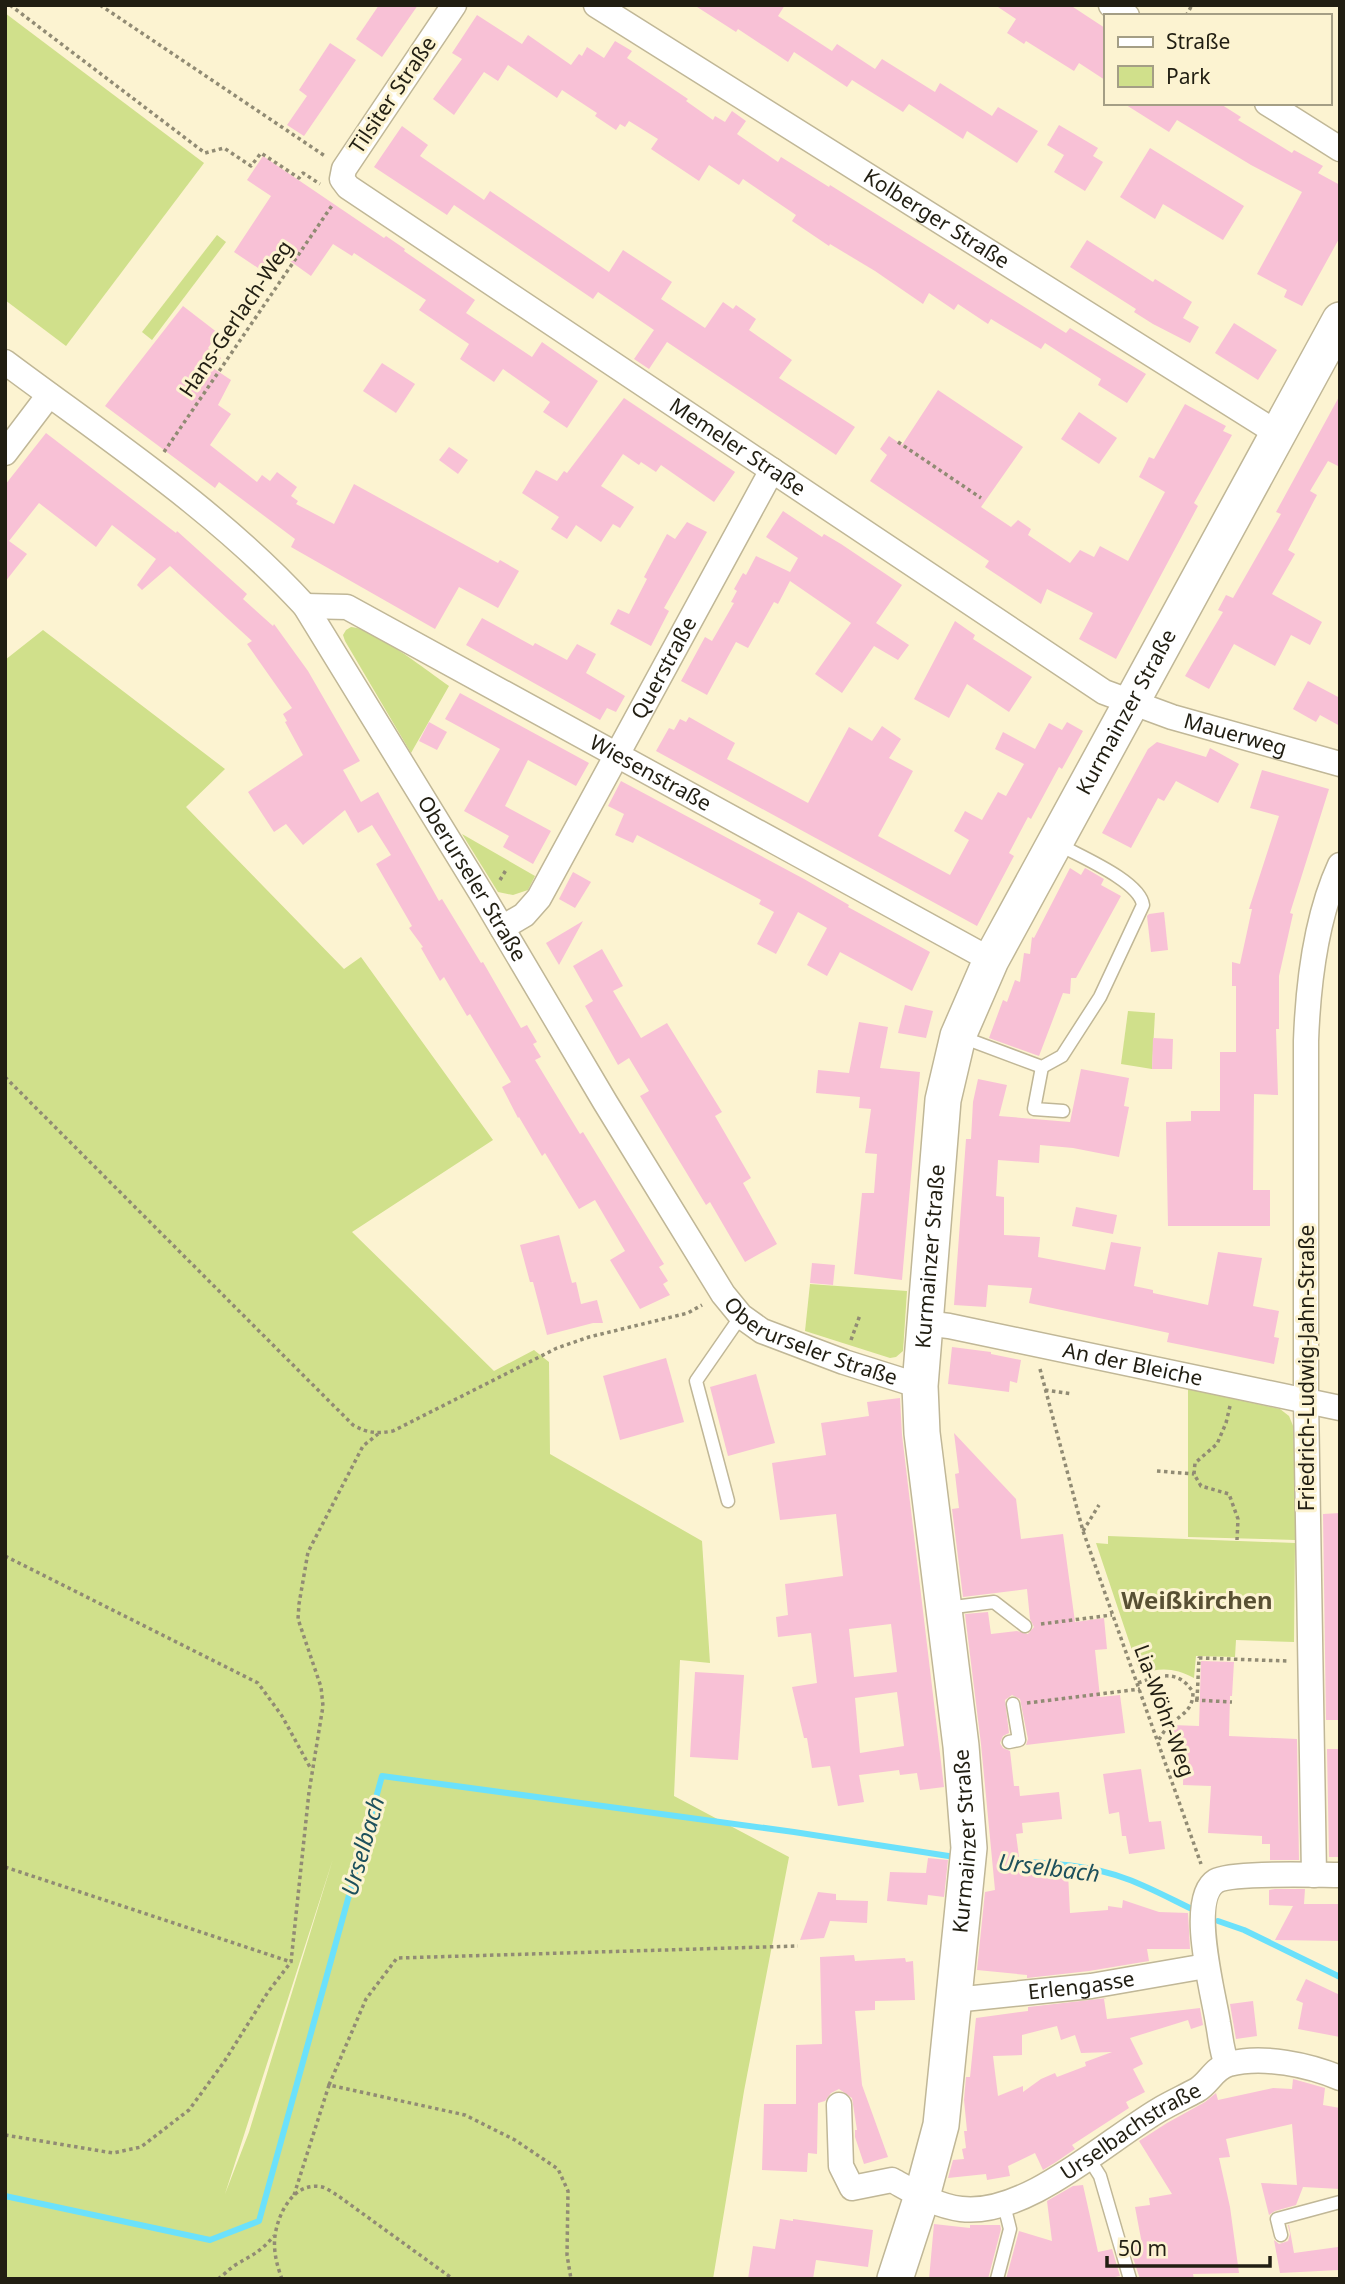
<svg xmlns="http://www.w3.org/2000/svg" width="1345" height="2284" viewBox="0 0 1345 2284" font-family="'Noto Sans',sans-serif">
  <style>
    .green { fill: #d0e08b; fill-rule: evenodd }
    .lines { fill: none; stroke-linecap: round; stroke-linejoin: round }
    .stream { stroke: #6be1fb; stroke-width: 6 }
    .building { fill: #f8c1d6; fill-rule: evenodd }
    .lane-casing { stroke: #c0b797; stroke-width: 15 }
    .street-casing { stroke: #c0b797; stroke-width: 27 }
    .secondary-casing { stroke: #c0b797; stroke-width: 38 }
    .path { stroke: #918b74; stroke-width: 3.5; stroke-dasharray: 3.5 3.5; stroke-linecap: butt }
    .lane { stroke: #fff; stroke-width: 12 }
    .street { stroke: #fff; stroke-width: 24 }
    .secondary { stroke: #fff; stroke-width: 35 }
    .labels { text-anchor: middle; stroke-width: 6; stroke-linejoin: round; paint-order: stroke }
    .street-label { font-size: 21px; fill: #211e12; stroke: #fcf3d1 }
    .water-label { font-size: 23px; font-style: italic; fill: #1d505c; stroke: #fcf3d1 }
    .quarter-label { font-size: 24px; font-weight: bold; fill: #585033; stroke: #fcf3d1 }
  </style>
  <rect width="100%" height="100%" fill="#fcf3d1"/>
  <!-- green -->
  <g class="green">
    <polygon points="5,13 204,163 66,346 5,300"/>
    <polygon points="217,235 226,242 152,340 142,332"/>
    <path d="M351 627C373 628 429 672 449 686L411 753 345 641 343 635 346 630Z"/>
    <path d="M43 630 225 769 186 807 344 969 361 957 493 1140 352 1232 494 1371 534 1350 549 1362 550 1454 702 1541 710 1663 680 1660 674 1796 789 1857 744 2091 713 2279H5V660ZM333 1859 249 2132 225 2194Z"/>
    <polygon points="462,834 535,876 528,890 513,895 498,892"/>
    <polygon points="1128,1011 1155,1013 1152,1069 1121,1064"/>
    <polygon points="810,1284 907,1291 903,1351 896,1357 890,1358 805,1331"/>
    <polygon points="1188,1389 1280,1409 1289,1416 1296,1433 1295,1540 1188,1537"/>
    <path d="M1108 1536 1295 1543 1294 1642 1236 1640 1235 1657 1196 1656 1194 1678C1175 1668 1161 1667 1140 1674L1096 1543 1108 1544Z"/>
  </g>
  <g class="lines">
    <!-- stream -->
    <g class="stream">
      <path d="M1013 1861C1052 1863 1090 1865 1127 1879 1149 1887 1171 1899 1192 1909"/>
      <polyline points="1218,1921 1244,1930 1340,1977"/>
      <polyline points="5,2196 210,2240 259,2221 382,1776 794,1832 955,1857"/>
    </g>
  </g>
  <!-- building -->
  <g class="building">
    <polygon points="379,5 418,5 382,57 356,39"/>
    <polygon points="694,5 785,5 778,16 832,51 837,44 875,69 882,59 935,92 940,83 992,116 998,107 1038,131 1017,163 967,131 963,139 909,104 903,112 852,80 847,87 794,52 788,62 738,29 736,32"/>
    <polygon points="995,5 1070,5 1105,28 1105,80 1079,63 1074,71 1026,41 1024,44 1007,33 1016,19"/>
    <polygon points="477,15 522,44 528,35 571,65 579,54 582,56 587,47 604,58 615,41 632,51 627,58 688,99 686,101 713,120 715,116 725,122 732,111 746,121 737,134 778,162 781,157 829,187 830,185 1066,333 1070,328 1146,374 1127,403 1098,385 1101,379 1045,343 1041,349 991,319 988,324 958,304 954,310 929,293 923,304 875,271 830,244 829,246 792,221 796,215 743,179 739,185 709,165 699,181 651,149 658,139 629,121 625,127 620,124 616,130 595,116 597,113 562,90 557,98 508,65 498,81 484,72 454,115 433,99 462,59 452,53"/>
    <polygon points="330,43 356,60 304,136 287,125 307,96 299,90"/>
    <polygon points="1123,103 1219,103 1241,117 1238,120 1292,153 1294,150 1323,166 1318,173 1340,185 1340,237 1302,306 1284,297 1287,290 1257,274 1302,192 1251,165 1177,120 1169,132"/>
    <polygon points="1059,125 1098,148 1093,156 1103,162 1085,191 1054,172 1064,155 1047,145"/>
    <polygon points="402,126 428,145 420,156 484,200 490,191 609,272 623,250 672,282 661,299 705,328 723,302 733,309 736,305 756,319 749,330 792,360 779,378 855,427 836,455 667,342 649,369 634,359 654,330 598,292 593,299 454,205 447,215 374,167"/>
    <polygon points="1150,148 1244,206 1223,240 1163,204 1155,219 1120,197"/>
    <polygon points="263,156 384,238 386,236 405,249 404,251 475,300 466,313 532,357 542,342 598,381 567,428 543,412 550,402 503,369 494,382 460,359 469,344 419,310 426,300 354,253 352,256 333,244 311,276 283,256 270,276 234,252 271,196 247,180"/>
    <polygon points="1087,240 1153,282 1155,279 1192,302 1183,318 1199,327 1190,343 1153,324 1134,312 1136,309 1070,267"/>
    <polygon points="183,306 218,333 208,348 221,358 213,368 231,380 218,405 231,414 210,445 257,482 262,475 270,481 277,472 297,487 291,496 298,501 296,504 334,524 354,484 498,563 500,560 519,571 498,608 459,587 435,629 291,547 295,539 219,482 215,488 105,406"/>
    <polygon points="1234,323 1277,350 1258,380 1215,353"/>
    <polygon points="382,363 415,384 396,413 363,391"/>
    <polygon points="938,390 1023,447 981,507 1011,527 1018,520 1031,529 1028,535 1070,563 1080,550 1094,557 1100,546 1128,561 1165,492 1139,477 1149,457 1154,459 1185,404 1226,426 1223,431 1232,435 1194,503 1198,506 1116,659 1079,639 1093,613 1047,589 1041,604 985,567 989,561 870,481 887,455 880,449 889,436 902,445"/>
    <polygon points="1340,395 1340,467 1328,461 1310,491 1317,495 1288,550 1295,554 1272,594 1322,622 1310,645 1291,635 1275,666 1234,644 1209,689 1185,676 1223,612 1218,610 1226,595 1233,598 1281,514 1276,512"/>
    <polygon points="624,398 735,472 714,502 661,465 656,472 641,462 639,465 623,454 601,486 634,507 620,528 613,524 601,542 576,525 567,539 551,529 559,517 522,493 536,470 557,481 564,471 567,473"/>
    <polygon points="1079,412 1117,438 1099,464 1061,439"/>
    <polygon points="46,433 176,533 177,531 247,594 243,599 273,626 274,624 308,671 360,761 343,770 361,802 378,792 439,901 442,899 481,963 483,962 521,1028 527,1025 537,1042 533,1044 541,1057 535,1060 580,1134 583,1132 664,1264 659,1267 668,1281 663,1284 670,1295 640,1309 610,1260 625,1251 595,1200 579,1209 545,1153 542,1156 519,1117 518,1118 502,1087 511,1082 470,1014 467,1016 444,977 440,981 421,948 423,947 409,928 412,926 376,864 391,855 372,825 358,833 345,810 303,845 286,824 274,832 248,792 303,755 285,722 287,721 283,714 292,708 247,644 252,641 170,566 142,590 137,585 156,559 112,525 96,547 39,503 9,541 27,554 5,582 5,485"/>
    <polygon points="449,447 468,460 458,474 439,460"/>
    <polygon points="783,511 822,537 824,534 841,544 902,585 876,623 909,645 898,660 874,646 842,693 815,674 851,623 790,581 778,604 774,602 748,648 736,642 707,695 681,681 705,637 712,641 734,603 731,602 737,591 734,589 743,573 746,575 756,556 790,572 798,558 766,537"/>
    <polygon points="687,522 707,532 664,608 669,611 651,646 610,624 618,609 629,614 647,579 644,577 667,534 675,539"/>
    <polygon points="482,618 533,646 535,643 567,660 577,644 596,654 586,673 625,696 616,712 607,708 600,720 466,645"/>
    <polygon points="955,621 975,635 973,639 1032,677 1009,712 967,684 949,718 914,699"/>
    <polygon points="1308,681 1340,698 1340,726 1320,715 1316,722 1293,709"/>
    <polygon points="460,693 589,763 576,786 528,760 505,806 551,831 533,864 503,847 509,836 464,811 500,749 445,719"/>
    <polygon points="689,717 735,743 727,759 808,803 849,727 872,741 882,726 901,739 889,758 913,771 878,836 950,875 969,840 954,831 965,811 982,820 998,792 1006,796 1024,764 995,749 1003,732 1035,749 1049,723 1062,730 1067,722 1083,731 1062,769 1059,767 1031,819 1028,817 1009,853 1014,856 977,926 656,751 669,728 674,730 680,719 686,722"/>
    <polygon points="429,722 447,732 437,750 419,741"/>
    <polygon points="1157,742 1206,757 1210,748 1239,764 1218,803 1176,781 1164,801 1158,798 1131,848 1102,833 1148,749"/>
    <polygon points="1262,770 1329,789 1290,913 1293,914 1279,976 1279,1029 1276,1029 1278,1095 1254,1094 1253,1190 1270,1190 1270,1226 1168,1226 1166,1122 1191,1121 1191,1111 1220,1111 1220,1052 1236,1052 1236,986 1232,986 1232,962 1240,964 1252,909 1249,909 1279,816 1250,808"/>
    <polygon points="621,781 804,879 849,905 848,907 930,952 912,991 840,952 827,976 807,965 827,928 798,912 776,954 757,944 774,912 759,904 761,900 637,835 633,843 615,835 624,814 608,806"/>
    <polygon points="1070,868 1081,875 1085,868 1087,869 1104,879 1101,885 1121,896 1076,978 1071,978 1070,994 1063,993 1039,1056 989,1038 1003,1000 1007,1002 1015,980 1020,982 1024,953 1030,954 1032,937 1034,938"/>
    <polygon points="573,872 591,882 575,908 559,899"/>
    <polygon points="1164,912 1168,950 1151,952 1147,916 1149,914"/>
    <polygon points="583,921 559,965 546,943"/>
    <polygon points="602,949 623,986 613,991 641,1038 667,1023 722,1112 715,1116 751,1178 743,1183 777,1244 745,1262 710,1202 706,1205 640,1096 649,1091 629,1058 618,1065 585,1006 593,1001 573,966"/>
    <polygon points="905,1005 933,1011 926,1038 898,1033"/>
    <polygon points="859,1022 888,1027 880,1068 920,1072 902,1280 854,1274 862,1193 874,1193 877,1154 865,1153 871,1109 859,1108 860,1097 816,1093 818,1070 849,1073"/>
    <polygon points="1153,1038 1173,1039 1172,1069 1152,1069"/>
    <polygon points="1081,1069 1129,1078 1124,1106 1129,1107 1119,1157 1073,1148 1040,1145 1039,1163 998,1160 996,1196 1004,1197 1004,1235 1040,1237 1038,1257 1105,1270 1111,1242 1141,1247 1134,1286 1153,1290 1153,1293 1208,1305 1218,1252 1262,1258 1253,1306 1279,1311 1274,1337 1279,1338 1274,1364 1167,1342 1169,1333 1029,1303 1032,1288 988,1285 986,1307 954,1305 966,1139 971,1139 973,1102 978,1079 1007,1085 999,1116 1070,1122"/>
    <polygon points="1076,1207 1117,1215 1113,1234 1072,1226"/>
    <polygon points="559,1235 572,1283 576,1282 581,1304 597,1300 603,1323 593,1323 547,1335 533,1282 530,1282 520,1245"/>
    <polygon points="812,1263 835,1265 833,1285 810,1283"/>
    <polygon points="952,1347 991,1352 991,1354 1021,1360 1017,1383 1010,1381 1009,1392 948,1384"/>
    <polygon points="666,1358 684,1422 620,1440 603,1376"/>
    <polygon points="756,1374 775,1443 728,1456 710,1387"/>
    <path d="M900 1398 902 1435 944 1787 920 1790 917 1773 900 1775 899 1770 859 1775 864 1802 838 1806 830 1766 812 1768 807 1738H804L792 1687 817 1683 811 1633 778 1637 776 1617 788 1615 785 1584 843 1576 836 1514 780 1520 772 1463 826 1455 821 1423 869 1416 867 1402ZM891 1624 897 1672 854 1677 849 1629ZM897 1692 904 1746 860 1753 855 1698Z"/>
    <polygon points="954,1433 1016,1499 1021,1539 1063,1534 1075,1622 1104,1618 1107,1649 1095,1650 1100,1697 1120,1695 1125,1733 1026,1745 1028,1739 1020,1699 1012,1695 1005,1700 1009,1733 1003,1736 1000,1743 1003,1748 1010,1751 1014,1786 1019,1786 1020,1796 1059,1792 1062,1819 1022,1823 1023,1833 1016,1834 1021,1872 1068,1873 1070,1913 1108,1910 1108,1906 1122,1908 1123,1900 1159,1912 1188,1913 1190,1949 1147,1949 1149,1961 1089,1971 1027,1978 1027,1975 977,1970 985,1892 995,1890 981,1744 965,1614 988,1612 991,1634 1017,1631 1028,1634 1034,1627 1030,1619 1027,1589 963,1597 952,1509 959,1508 955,1474 959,1473"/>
    <polygon points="1340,1513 1340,1720 1326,1720 1323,1514"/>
    <polygon points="1201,1661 1234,1662 1232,1696 1230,1696 1229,1736 1297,1739 1299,1860 1270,1860 1270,1844 1262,1844 1262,1836 1208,1833 1211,1786 1183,1785 1184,1744 1171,1743 1172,1725 1199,1726"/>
    <polygon points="695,1672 744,1675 738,1760 690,1757"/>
    <polygon points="1327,1749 1340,1749 1340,1857 1329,1857"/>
    <polygon points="1141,1769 1149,1822 1161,1821 1165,1849 1129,1854 1126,1836 1122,1836 1119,1812 1109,1814 1103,1774"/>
    <polygon points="928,1858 948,1860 944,1897 928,1895 927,1905 887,1901 890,1872 926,1873"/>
    <polygon points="1275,1889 1305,1889 1304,1904 1340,1904 1340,1941 1275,1940 1293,1906 1269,1905 1269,1890"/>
    <polygon points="818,1892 836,1894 836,1900 868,1901 867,1923 830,1921 824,1938 800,1940"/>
    <polygon points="854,1955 855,1961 905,1958 906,1962 913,1961 915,2000 875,2001 875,2010 855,2011 862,2085 888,2157 864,2164 855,2137 855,2130 857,2130 852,2098 839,2089 831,2093 825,2101 818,2103 817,2154 808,2153 807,2172 762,2170 764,2104 796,2104 796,2045 822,2044 820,1957"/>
    <polygon points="1306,1979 1340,1995 1340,2037 1298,2029 1303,2003 1296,2000"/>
    <path d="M1107 1998 1104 1999 1107 2019 1200 2008 1203 2025 1191 2029 1188 2020 1130 2038 1143 2064 1133 2069 1145 2092 1126 2102 1129 2108 1072 2145 1075 2149 1056 2162 1043 2170 1035 2153 1008 2166 1010 2176 987 2180 986 2174 948 2178 953 2160 964 2159 962 2149 966 2148 964 2131H967L964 2100 966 2077H970L976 2018 1028 2011V2007ZM1057 2026 1061 2040 1075 2035 1081 2053 1112 2052 1085 2062 1086 2066 1057 2077 1055 2073 1041 2079 1023 2092V2086L998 2096 993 2056 1022 2055V2035Z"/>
    <polygon points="1253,2001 1257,2036 1236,2039 1230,2004"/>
    <polygon points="1293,2079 1325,2088 1323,2105 1340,2108 1340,2189 1303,2187 1296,2205 1275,2211 1269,2215 1261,2183 1297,2185 1292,2124 1226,2139 1230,2157 1219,2158 1230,2207 1239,2273 1193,2274 1194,2279 1140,2279 1129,2246 1142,2244 1135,2207 1150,2205 1149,2198 1172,2194 1139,2141 1167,2123 1205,2102 1216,2093 1218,2100 1273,2088 1292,2089"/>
    <polygon points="1083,2185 1098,2252 1112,2249 1120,2276 1104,2279 1006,2279 1019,2231 1052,2241 1047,2201 1073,2186"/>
    <polygon points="780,2219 793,2221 793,2219 873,2230 868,2267 816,2260 813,2279 748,2279 753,2246 775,2249"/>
    <polygon points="934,2224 970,2228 970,2225 1000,2225 1001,2229 988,2279 929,2279"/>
    <polygon points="1288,2225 1289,2225 1294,2253 1338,2247 1339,2270 1280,2273 1274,2240 1279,2244 1288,2241 1290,2234"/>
  </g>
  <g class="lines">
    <defs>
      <g id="lane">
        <path d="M959 1036 1042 1067 1062 1056 1100 997 1143 905C1140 881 1079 856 1058 844"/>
        <polyline points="1042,1067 1034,1109 1063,1111"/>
        <polyline points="728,1501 696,1381 741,1316"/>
        <polyline points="946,1608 994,1602 1025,1626"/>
        <polyline points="1009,1742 1019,1740 1013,1704"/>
        <polyline points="1088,2157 1100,2176 1130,2279"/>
        <polyline points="1281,2235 1277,2219 1340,2202"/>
        <polyline points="997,2279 1010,2229 1004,2205"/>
      </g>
      <g id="street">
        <path id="s1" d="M454 5 344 169 342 179 348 187 1104 692 1172 717 1340 764"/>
        <path id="s2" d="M596 5 1277 433"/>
        <polyline points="1111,5 1127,16"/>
        <polyline points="1267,103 1340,149"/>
        <path id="s3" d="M5 362C108 439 218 511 305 606L483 896 605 1102 723 1294 741 1316 762 1331 844 1362 920 1386"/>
        <polyline points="5,453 49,395"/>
        <path id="s4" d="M305 606 347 607 991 960"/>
        <path id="s5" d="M502 928 524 915 539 898 772 470"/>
        <path id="s6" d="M925 1323 949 1326 1340 1408"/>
        <path d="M1314 1875 1306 1401V1041C1308 985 1316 917 1340 865"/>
        <path id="s7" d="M954 2000 1091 1986 1206 1966"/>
        <path d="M1227 2064C1221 2050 1221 2038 1218 2023 1214 1995 1187 1899 1216 1881 1232 1872 1316 1875 1340 1875"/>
        <path id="s8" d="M839 2105 841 2166 852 2188 892 2180C914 2192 936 2206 961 2209 1025 2217 1105 2142 1159 2110 1171 2103 1184 2097 1197 2090 1209 2083 1214 2068 1229 2064 1263 2055 1309 2065 1340 2078"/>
      </g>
      <g id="secondary">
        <path id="s9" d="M895 2279 922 2196 941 2125 969 1848 961 1746 922 1433 920 1386 943 1100 958 1036 991 960 1340 320"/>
      </g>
    </defs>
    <!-- lane casing -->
    <use href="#lane" class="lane-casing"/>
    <!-- street casing -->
    <use href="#street" class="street-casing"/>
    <!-- secondary casing -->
    <use href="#secondary" class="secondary-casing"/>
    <!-- path -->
    <g class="path">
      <polyline points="10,5 205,153 224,148 251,166 261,153 299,178 303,173 320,184"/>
      <polyline points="100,5 325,156"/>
      <polyline points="1186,16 1192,5"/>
      <polyline points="898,442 981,498"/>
      <polyline points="164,452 333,204"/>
      <polyline points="500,880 506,870"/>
      <path d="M5 1077 353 1425C367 1433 377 1434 393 1431L557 1348 589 1337 688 1313 702 1305"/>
      <polyline points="851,1340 860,1315"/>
      <polyline points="1040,1369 1083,1531 1201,1864"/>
      <polyline points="1045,1390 1072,1394"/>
      <polyline points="1230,1406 1226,1423 1217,1444 1195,1463 1194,1474 1201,1486 1229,1494 1238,1519 1237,1540"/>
      <polyline points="1157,1471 1194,1474"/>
      <polyline points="1083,1531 1099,1505"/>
      <polyline points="5,1556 258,1683 282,1716 311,1769"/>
      <polyline points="1041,1624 1112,1615"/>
      <path d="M1138 1683C1160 1675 1178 1669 1193 1692 1193 1709 1184 1713 1172 1723 1166 1727 1162 1735 1158 1741"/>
      <polyline points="1195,1700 1232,1702"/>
      <polyline points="1197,1700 1199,1658 1287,1661"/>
      <polyline points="1027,1703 1140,1689"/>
      <polyline points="5,1867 291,1962"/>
      <polyline points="329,2085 366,1999 397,1958 798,1946"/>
      <polyline points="5,2135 113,2153 141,2147 189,2110 224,2062 268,1992 291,1962 309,1792 323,1706 321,1687 298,1619 299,1604 308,1552 363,1446 378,1434"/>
      <polyline points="294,2195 329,2085 465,2115 515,2140 558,2169 568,2191 567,2255 571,2279"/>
      <path d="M218 2279C225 2274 230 2268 237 2264 254 2254 260 2252 274 2236"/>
      <path d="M282 2279C277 2266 273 2250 275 2236 278 2213 294 2181 322 2187 327 2188 333 2193 337 2195L453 2279"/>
    </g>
    <!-- lane -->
    <use href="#lane" class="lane"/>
    <!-- street -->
    <use href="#street" class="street"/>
    <!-- secondary -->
    <use href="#secondary" class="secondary"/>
  </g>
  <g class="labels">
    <!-- street labels -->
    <g class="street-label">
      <text transform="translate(393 95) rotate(-56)" y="7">Tilsiter Straße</text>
      <text dy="7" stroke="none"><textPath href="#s2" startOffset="402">Kolberger Straße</textPath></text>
      <text transform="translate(236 319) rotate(-56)" y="7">Hans-Gerlach-Weg</text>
      <text dy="7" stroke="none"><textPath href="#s1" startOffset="686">Memeler Straße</textPath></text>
      <text dy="7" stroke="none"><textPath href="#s5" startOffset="310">Querstraße</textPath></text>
      <text dy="7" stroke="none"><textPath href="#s9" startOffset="1622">Kurmainzer Straße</textPath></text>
      <text dy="7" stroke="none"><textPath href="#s1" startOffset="1265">Mauerweg</textPath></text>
      <text dy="7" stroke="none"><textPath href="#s4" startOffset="388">Wiesenstraße</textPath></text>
      <text dy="7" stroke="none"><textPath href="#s3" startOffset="707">Oberurseler Straße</textPath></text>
      <text dy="7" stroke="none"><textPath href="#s9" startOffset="1034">Kurmainzer Straße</textPath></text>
      <text dy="7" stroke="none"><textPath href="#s3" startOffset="1295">Oberurseler Straße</textPath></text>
      <text dy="7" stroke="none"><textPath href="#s6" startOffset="212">An der Bleiche</textPath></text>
      <text transform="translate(1307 1368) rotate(-90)" y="7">Friedrich-Ludwig-Jahn-Straße</text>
      <text transform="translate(1164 1711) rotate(70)" y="7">Lia-Wöhr-Weg</text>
      <text dy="7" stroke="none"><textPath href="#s9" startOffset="446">Kurmainzer Straße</textPath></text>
      <text dy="7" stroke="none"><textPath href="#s7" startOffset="128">Erlengasse</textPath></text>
      <text dy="7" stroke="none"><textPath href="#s8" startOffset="392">Urselbachstraße</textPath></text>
    </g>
    <!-- water labels -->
    <g class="water-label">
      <text transform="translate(363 1846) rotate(-74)" y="8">Urselbach</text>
      <text transform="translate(1049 1868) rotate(7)" y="8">Urselbach</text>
    </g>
    <!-- quarter labels -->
    <g class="quarter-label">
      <text x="1197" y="1609">Weißkirchen</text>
    </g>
  </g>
  <!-- border -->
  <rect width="1345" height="2284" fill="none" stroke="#211e12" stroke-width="14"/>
  <!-- legend -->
  <rect x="1104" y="14" width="228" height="91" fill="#fcf3d1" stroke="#a49e85" stroke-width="2"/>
  <rect x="1118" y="37" width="35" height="10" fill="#ffffff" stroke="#a49e85" stroke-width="2"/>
  <text x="1166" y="49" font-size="21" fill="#211e12">Straße</text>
  <rect x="1118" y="66" width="35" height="21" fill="#d0e08b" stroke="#a49e85" stroke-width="2"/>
  <text x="1166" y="84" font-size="21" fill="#211e12">Park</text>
  <!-- scale -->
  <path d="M1107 2256v10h163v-10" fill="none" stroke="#211e12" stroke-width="3.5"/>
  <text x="1118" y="2256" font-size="21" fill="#211e12" stroke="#fcf3d1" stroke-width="5" paint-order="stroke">50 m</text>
</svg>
